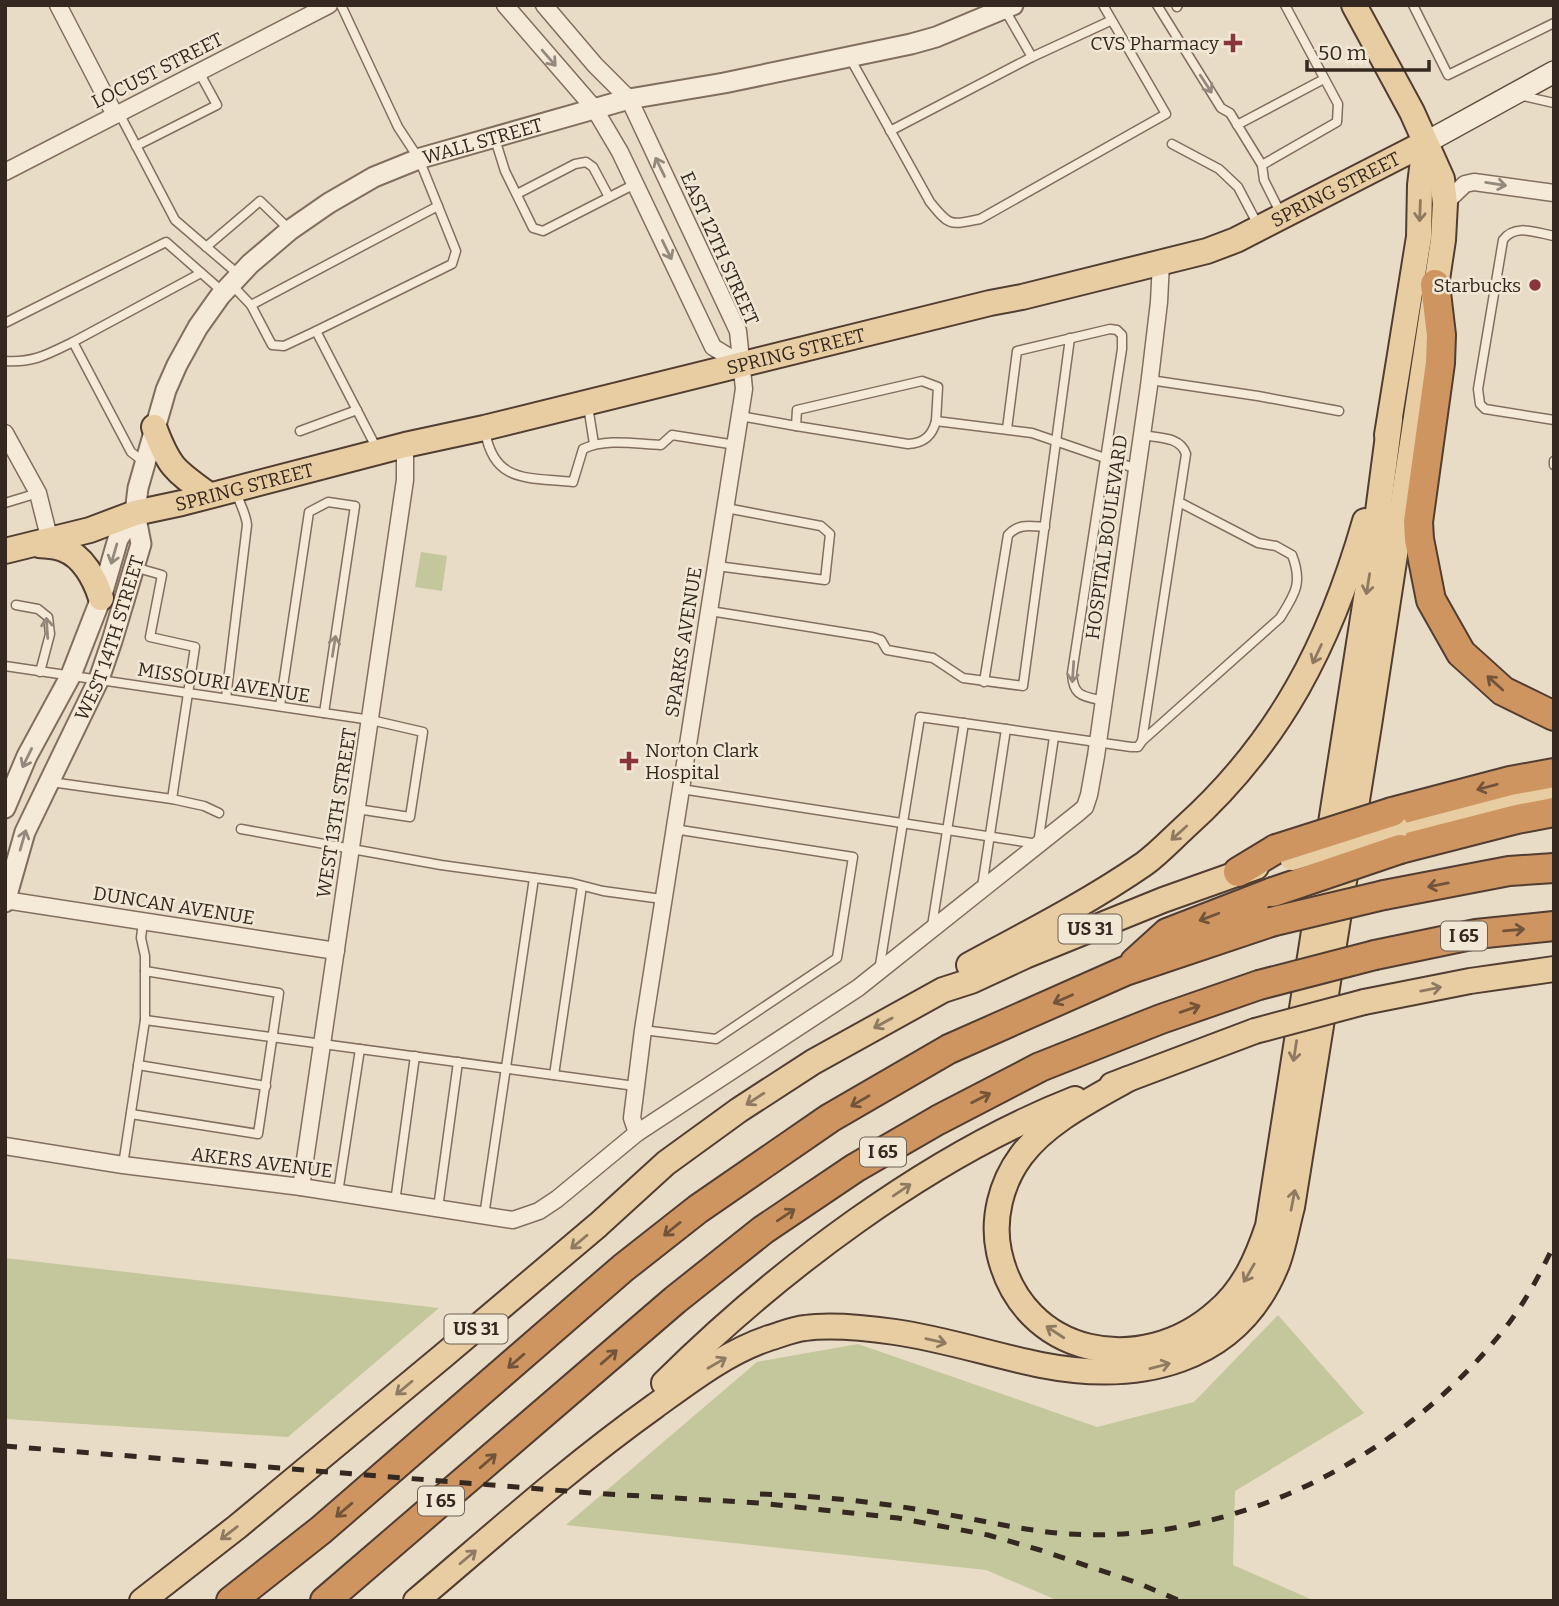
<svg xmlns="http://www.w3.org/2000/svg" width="1559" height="1606" viewBox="0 0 1559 1606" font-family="Bitter,serif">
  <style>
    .green { fill: #c4c69b }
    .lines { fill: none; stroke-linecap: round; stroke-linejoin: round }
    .service-casing { stroke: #826e5e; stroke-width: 11 }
    .minor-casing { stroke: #826e5e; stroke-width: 19 }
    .tertiary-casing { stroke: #826e5e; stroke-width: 23 }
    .secondary-casing { stroke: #645041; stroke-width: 24 }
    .primary-casing { stroke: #513d31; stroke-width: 28 }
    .motorway-casing { stroke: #513d31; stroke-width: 32 }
    .service { stroke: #f5ead8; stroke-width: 8 }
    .minor { stroke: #f5ead8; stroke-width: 16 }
    .tertiary { stroke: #f5ead8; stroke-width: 19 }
    .secondary { stroke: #f5ead8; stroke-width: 21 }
    .primary { stroke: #e8cca2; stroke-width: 24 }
    .motorway { stroke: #ce9561; stroke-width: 28 }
    .rail { stroke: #342820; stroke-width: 5; stroke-dasharray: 12 12; stroke-linecap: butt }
    .primary-bridge-casing { stroke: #513d31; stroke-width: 28; stroke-linecap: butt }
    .motorway-bridge-casing { stroke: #513d31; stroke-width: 32; stroke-linecap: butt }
    .primary-bridge { stroke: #e8cca2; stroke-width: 24 }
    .motorway-bridge { stroke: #ce9561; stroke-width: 28 }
    .oneway { stroke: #94897c }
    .oneway2 { stroke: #8e7a61 }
    .oneway3 { stroke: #72543a }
    .poi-dot { fill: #8a353c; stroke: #f1e7d5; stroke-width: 2.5 }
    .labels { text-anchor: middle; stroke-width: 5; stroke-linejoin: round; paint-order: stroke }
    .shield { fill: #f1e7d5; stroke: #6d6156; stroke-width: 2 }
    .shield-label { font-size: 18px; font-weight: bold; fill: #342820 }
    .poi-label { font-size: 19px; fill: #342820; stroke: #f1e7d5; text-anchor: end }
    .street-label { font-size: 19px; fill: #342820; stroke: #f1e7d5 }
  </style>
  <rect width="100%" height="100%" fill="#e9dcc6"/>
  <!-- green -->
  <g class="green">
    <polygon points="421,552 447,556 442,591 415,587"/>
    <polygon points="5,1258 439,1308 288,1437 5,1419"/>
    <polygon points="1278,1315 1364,1413 1235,1491 1233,1565 1315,1601 1059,1601 986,1570 566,1525 757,1362 858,1344 1097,1427 1194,1402"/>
  </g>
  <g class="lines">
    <defs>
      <g id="service">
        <polyline points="341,5 398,127 419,159 456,251 452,264 316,331 377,449"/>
        <polyline points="1157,5 1221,108 1230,113 1262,165"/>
        <polyline points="1413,5 1448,75 1554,23"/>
        <polyline points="1177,7 1178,5"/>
        <polyline points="1005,10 1032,57"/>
        <path d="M850 58 930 202C950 227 950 225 980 219L1166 114 1103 5"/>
        <polyline points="1523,96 1554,103"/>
        <polyline points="119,113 175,220 238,274"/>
        <polyline points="1237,125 1324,79"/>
        <polyline points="890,131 1032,57 1110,21"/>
        <polyline points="495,139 505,171 533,228 543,231 635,184"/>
        <polyline points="1172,144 1219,169 1238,187 1258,225"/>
        <polyline points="136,146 217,105 199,72"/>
        <polyline points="517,194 575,164 586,162 593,167 609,197"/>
        <polyline points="1281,214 1264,180 1262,165 1337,122 1338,104 1285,5"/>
        <path d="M1554 236C1537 233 1515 223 1503 240L1478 389 1480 404 1485 409 1554 420"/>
        <polyline points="206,247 260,201 290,230"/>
        <polyline points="231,284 251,305"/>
        <polyline points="5,323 166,242 223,292"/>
        <polyline points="316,331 284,346 272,345 251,305 438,206"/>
        <path d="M5 361C34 363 48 354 73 342"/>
        <polyline points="1150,380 1258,396 1339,411"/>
        <polyline points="588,406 594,444"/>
        <polyline points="740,416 796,426 797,410 922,381 938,387 936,421 1032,433 1137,469"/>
        <path d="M796 426 908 444C924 443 932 436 936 421"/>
        <path d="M1007 429 1017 351 1110 329 1117 330 1122 335V349L1072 673C1073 697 1083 696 1104 701"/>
        <polyline points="300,431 357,410"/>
        <path d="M485 431C494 484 528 477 573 482L583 449C607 438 635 444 661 445L672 435 736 445"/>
        <polyline points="1554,461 1554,465"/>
        <polyline points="144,462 131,452 73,342 201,273"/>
        <polyline points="5,503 38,493"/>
        <polyline points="717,566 825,580 830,534 821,526 726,508"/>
        <polyline points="16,605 38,609 48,617 50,634 40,672"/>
        <polyline points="710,611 872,637 881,640 887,650 933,658 963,678 1023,686 1070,338"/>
        <polyline points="5,666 371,720 423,732 410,817 357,809"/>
        <path d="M984 682 1008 535C1019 523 1030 526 1045 527"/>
        <path d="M226 698 247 525C246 513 239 503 236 491"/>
        <polyline points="280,706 309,512 328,502 355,506 324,713"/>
        <path d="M1142 741 1280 618C1295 594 1303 583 1292 555L1276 546 1258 543 1179 502"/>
        <polyline points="51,782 172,799 195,647 150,637 162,575 134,567"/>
        <polyline points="681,789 1038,844 1054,737"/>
        <polyline points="172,799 204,806 219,813"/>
        <polyline points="241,829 441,865 572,883 603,891 662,899"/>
        <path d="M982 887 1006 729 1131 747H1138L1142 741 1186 454C1180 436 1158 438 1142 435"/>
        <polyline points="932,926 964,723"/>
        <polyline points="879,971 920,717 1006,729"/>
        <polyline points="145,1020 635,1086"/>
        <polyline points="643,1030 716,1039 837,958 853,857 674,829"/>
        <polyline points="138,1065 266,1086"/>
        <polyline points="554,1075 582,886"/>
        <polyline points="131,1114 258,1134 279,993 145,971"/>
        <polyline points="123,1165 145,1020 145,956 141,938 143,921"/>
        <polyline points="338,1193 360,1049"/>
        <polyline points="395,1202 415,1056"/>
        <polyline points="438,1208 458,1062"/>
        <polyline points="484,1216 534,878"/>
      </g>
      <g id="minor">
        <polyline points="58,5 115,115"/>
        <polyline points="505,5 594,108 620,152 713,347 741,364"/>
        <polyline points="544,5 595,65 629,99 738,331 744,389 643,1030 632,1118 637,1133"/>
        <polyline points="5,172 329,5"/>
        <polyline points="1445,203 1465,184 1474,182 1554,193"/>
        <polyline points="5,433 38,493 50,541"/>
        <polyline points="5,900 336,951"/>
        <polyline points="5,1146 123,1165 301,1187 513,1220 539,1211 557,1199 637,1133 858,988 1078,813 1085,807 1089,795 1096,756 1149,386 1159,302 1161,262"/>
        <polyline points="301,1187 405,480 405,445"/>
      </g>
      <g id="tertiary">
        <polyline points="5,808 27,756 71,675 101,598 118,539 135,513"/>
        <path id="s1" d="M5 902 25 832 99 679 112 641 141 544 135 513 138 488 166 390 177 365 198 327 220 296 250 264 290 230 329 203 374 177 421 158 629 99 724 83 911 44 936 37 1013 5"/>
      </g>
      <polyline id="secondary" points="1425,143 1554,72"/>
      <g id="primary">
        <path d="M154 427C169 467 174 470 209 495"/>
        <polyline points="1387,435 1419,237 1420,185 1425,143"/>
        <path d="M39 545C47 546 56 546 63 549 83 556 95 579 101 598"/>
        <path id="s2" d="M5 551 90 530 135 513 182 503 405 445 484 428 990 303 1022 297 1207 251 1236 240 1425 143"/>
        <polyline points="1396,828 1515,801 1554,795"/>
        <path d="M969 965C1028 933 1089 902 1144 864 1158 854 1171 840 1184 828 1280 742 1330 643 1365 521"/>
        <polyline points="1364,1002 1470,981 1554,969"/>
        <path d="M1128 1079C1091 1100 1046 1122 1021 1156 1001 1183 992 1219 999 1252 1022 1357 1142 1379 1217 1312 1244 1289 1257 1259 1268 1226L1370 573 1390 420"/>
        <polyline points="1112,1085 1255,1031"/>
        <path d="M664 1383C776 1272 927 1157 1075 1099"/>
        <polyline points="142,1601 237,1527 443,1356 598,1225 666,1163 739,1110 813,1062 943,990 971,981 1025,956 1163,900 1256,867"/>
        <path d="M416 1601C495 1534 571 1466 655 1406 691 1380 727 1352 769 1338 780 1335 793 1329 805 1328 833 1324 867 1328 895 1332 944 1339 992 1355 1041 1365 1138 1384 1237 1364 1277 1264 1284 1246 1287 1225 1292 1207L1369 725 1443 240 1445 203 1442 179 1412 112 1354 5"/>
      </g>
      <g id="motorway">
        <polyline points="1435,284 1441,335 1440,363 1418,522 1419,539 1431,600 1461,653 1503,691 1554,716"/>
        <polyline points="1392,812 1510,781 1554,773"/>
        <polyline points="1400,849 1517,819 1554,812"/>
        <polyline points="1238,872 1276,849"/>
        <polyline points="1384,895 1509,871 1554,868"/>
        <polyline points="1375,955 1476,934 1554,926"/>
        <polyline points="1135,962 1167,933 1273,892"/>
        <polyline points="231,1601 321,1530 623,1268 698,1209 830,1118 949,1049 1125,971 1271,922"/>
        <polyline points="325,1601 675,1300 763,1230 855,1168 938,1120 1040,1067 1161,1019 1259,985"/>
      </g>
    </defs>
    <!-- service casing -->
    <use href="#service" class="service-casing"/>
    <!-- minor casing -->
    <use href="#minor" class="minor-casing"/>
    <!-- tertiary casing -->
    <use href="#tertiary" class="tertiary-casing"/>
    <!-- secondary casing -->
    <use href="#secondary" class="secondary-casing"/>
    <!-- primary casing -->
    <use href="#primary" class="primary-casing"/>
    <!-- motorway casing -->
    <use href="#motorway" class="motorway-casing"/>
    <!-- service -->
    <use href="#service" class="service"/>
    <!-- minor -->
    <use href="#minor" class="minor"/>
    <!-- tertiary -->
    <use href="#tertiary" class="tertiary"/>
    <!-- secondary -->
    <use href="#secondary" class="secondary"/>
    <!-- primary -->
    <use href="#primary" class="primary"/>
    <!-- motorway -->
    <use href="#motorway" class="motorway"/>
    <!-- rail -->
    <g class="rail">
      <polyline points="5,1446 591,1493 759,1503 898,1518 988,1535 1040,1550 1138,1583 1180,1601"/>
      <path d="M760 1494C820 1496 879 1502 938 1513 982 1520 1024 1531 1069 1534 1238 1544 1407 1456 1509 1323 1527 1299 1541 1272 1554 1245"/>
    </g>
    <defs>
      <g id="primary-bridge">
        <polyline points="1292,858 1396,828"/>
        <polyline points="1255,1031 1364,1002"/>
      </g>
      <g id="motorway-bridge">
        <polyline points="1276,849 1392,812"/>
        <polyline points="1273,892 1400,849"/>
        <polyline points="1271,922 1384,895"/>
        <polyline points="1259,985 1375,955"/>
      </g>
    </defs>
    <!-- primary-bridge casing -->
    <use href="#primary-bridge" class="primary-bridge-casing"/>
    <!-- motorway-bridge casing -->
    <use href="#motorway-bridge" class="motorway-bridge-casing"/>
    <!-- primary-bridge -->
    <use href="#primary-bridge" class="primary-bridge"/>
    <!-- motorway-bridge -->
    <use href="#motorway-bridge" class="motorway-bridge"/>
  </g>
  <!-- one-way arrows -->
  <defs><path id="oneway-shaft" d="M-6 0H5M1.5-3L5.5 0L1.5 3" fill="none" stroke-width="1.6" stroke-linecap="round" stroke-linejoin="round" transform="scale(1.75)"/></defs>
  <g class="oneway">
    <use href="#oneway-shaft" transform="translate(549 58) rotate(49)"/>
    <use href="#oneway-shaft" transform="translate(1206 84) rotate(57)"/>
    <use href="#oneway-shaft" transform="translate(660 167) rotate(-116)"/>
    <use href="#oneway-shaft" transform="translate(1496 184) rotate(9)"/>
    <use href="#oneway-shaft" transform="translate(667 250) rotate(64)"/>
    <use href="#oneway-shaft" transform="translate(114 554) rotate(106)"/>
    <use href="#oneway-shaft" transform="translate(47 628) rotate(-94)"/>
    <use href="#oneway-shaft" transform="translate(334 646) rotate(-81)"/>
    <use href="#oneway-shaft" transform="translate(1073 672) rotate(94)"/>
    <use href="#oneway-shaft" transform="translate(27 758) rotate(116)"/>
    <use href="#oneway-shaft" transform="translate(23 840) rotate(-74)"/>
  </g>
  <g class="oneway2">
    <use href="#oneway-shaft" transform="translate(1420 211) rotate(92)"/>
    <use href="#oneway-shaft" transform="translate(1368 584) rotate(99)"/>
    <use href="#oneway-shaft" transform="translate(1317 654) rotate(115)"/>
    <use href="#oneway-shaft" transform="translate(1179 833) rotate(138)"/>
    <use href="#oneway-shaft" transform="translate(1431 989) rotate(-11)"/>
    <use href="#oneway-shaft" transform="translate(883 1023) rotate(151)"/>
    <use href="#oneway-shaft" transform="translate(1295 1051) rotate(99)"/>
    <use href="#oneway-shaft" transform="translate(755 1099) rotate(147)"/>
    <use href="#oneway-shaft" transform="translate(902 1190) rotate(-34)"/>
    <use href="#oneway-shaft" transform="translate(1293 1200) rotate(-79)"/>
    <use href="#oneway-shaft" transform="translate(579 1242) rotate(140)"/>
    <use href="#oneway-shaft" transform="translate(1249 1273) rotate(120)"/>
    <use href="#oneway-shaft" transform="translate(1055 1332) rotate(-147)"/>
    <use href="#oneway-shaft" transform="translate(936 1341) rotate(13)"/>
    <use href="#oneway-shaft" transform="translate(717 1363) rotate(-30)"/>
    <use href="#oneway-shaft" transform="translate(1160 1366) rotate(-15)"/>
    <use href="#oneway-shaft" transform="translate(404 1388) rotate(140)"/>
    <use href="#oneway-shaft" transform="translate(229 1533) rotate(142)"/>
    <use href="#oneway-shaft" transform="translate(468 1557) rotate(-40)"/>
  </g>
  <g class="oneway3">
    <use href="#oneway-shaft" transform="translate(1495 683) rotate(-138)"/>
    <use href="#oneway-shaft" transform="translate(1487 787) rotate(165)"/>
    <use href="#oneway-shaft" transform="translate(1438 885) rotate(169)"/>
    <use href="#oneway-shaft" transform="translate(1209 917) rotate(159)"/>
    <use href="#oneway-shaft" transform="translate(1514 930) rotate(-5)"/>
    <use href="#oneway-shaft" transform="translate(1063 999) rotate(156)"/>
    <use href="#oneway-shaft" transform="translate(1190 1009) rotate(-19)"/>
    <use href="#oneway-shaft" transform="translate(981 1098) rotate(-27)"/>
    <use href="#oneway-shaft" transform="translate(860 1101) rotate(150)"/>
    <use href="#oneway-shaft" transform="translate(786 1215) rotate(-34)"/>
    <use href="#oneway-shaft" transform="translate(672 1229) rotate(141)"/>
    <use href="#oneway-shaft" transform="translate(609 1357) rotate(-41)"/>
    <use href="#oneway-shaft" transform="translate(516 1361) rotate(139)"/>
    <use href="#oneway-shaft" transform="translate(488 1461) rotate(-41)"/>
    <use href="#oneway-shaft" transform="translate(344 1510) rotate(139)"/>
  </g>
  <!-- markers -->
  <g class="poi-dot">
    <path d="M1229.5 32.5h7v7h7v7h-7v7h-7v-7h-7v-7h7z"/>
    <circle cx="1535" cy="285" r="7"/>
    <path d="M625.5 750.5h7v7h7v7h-7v7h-7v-7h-7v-7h7z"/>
  </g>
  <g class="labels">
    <!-- shield labels -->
    <g class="shield">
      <rect x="1058.5" y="914.5" width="63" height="29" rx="5"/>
      <rect x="1441" y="921.5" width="46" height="29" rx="5"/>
      <rect x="860" y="1137.5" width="46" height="29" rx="5"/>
      <rect x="444.5" y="1314.5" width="63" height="29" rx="5"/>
      <rect x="418" y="1486.5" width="46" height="29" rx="5"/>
    </g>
    <g class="shield-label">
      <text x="1090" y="935">US 31</text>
      <text x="1464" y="942">I 65</text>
      <text x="883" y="1158">I 65</text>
      <text x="476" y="1335">US 31</text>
      <text x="441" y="1507">I 65</text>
    </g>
    <!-- poi labels -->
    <g class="poi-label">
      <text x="1219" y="50">CVS Pharmacy</text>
      <text x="1521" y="292">Starbucks</text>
      <text x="645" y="757" text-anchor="start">Norton Clark<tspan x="645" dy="22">Hospital</tspan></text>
    </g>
    <!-- street labels -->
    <g class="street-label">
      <text transform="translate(157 70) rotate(-27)" y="7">LOCUST STREET</text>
      <text dy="7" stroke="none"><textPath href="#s1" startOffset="962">WALL STREET</textPath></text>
      <text dy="7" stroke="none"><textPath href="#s2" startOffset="1382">SPRING STREET</textPath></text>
      <text transform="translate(720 248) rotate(66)" y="7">EAST 12TH STREET</text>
      <text dy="7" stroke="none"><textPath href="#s2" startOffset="816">SPRING STREET</textPath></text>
      <text dy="7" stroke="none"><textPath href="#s2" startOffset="248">SPRING STREET</textPath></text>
      <text transform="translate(1106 537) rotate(-82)" y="7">HOSPITAL BOULEVARD</text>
      <text dy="7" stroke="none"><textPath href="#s1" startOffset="285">WEST 14TH STREET</textPath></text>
      <text transform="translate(683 642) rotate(-81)" y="7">SPARKS AVENUE</text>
      <text transform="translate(224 682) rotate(9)" y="7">MISSOURI AVENUE</text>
      <text transform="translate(336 813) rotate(-81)" y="7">WEST 13TH STREET</text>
      <text transform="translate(174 905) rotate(9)" y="7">DUNCAN AVENUE</text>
      <text transform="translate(262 1162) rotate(7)" y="7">AKERS AVENUE</text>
    </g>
  </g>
  <!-- border -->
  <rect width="1559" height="1606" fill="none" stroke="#342820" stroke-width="14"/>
  <!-- scale -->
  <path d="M1307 60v10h122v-10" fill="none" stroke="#342820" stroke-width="3.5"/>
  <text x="1318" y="60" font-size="21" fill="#342820" stroke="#f1e7d5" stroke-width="5" paint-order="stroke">50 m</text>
</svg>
